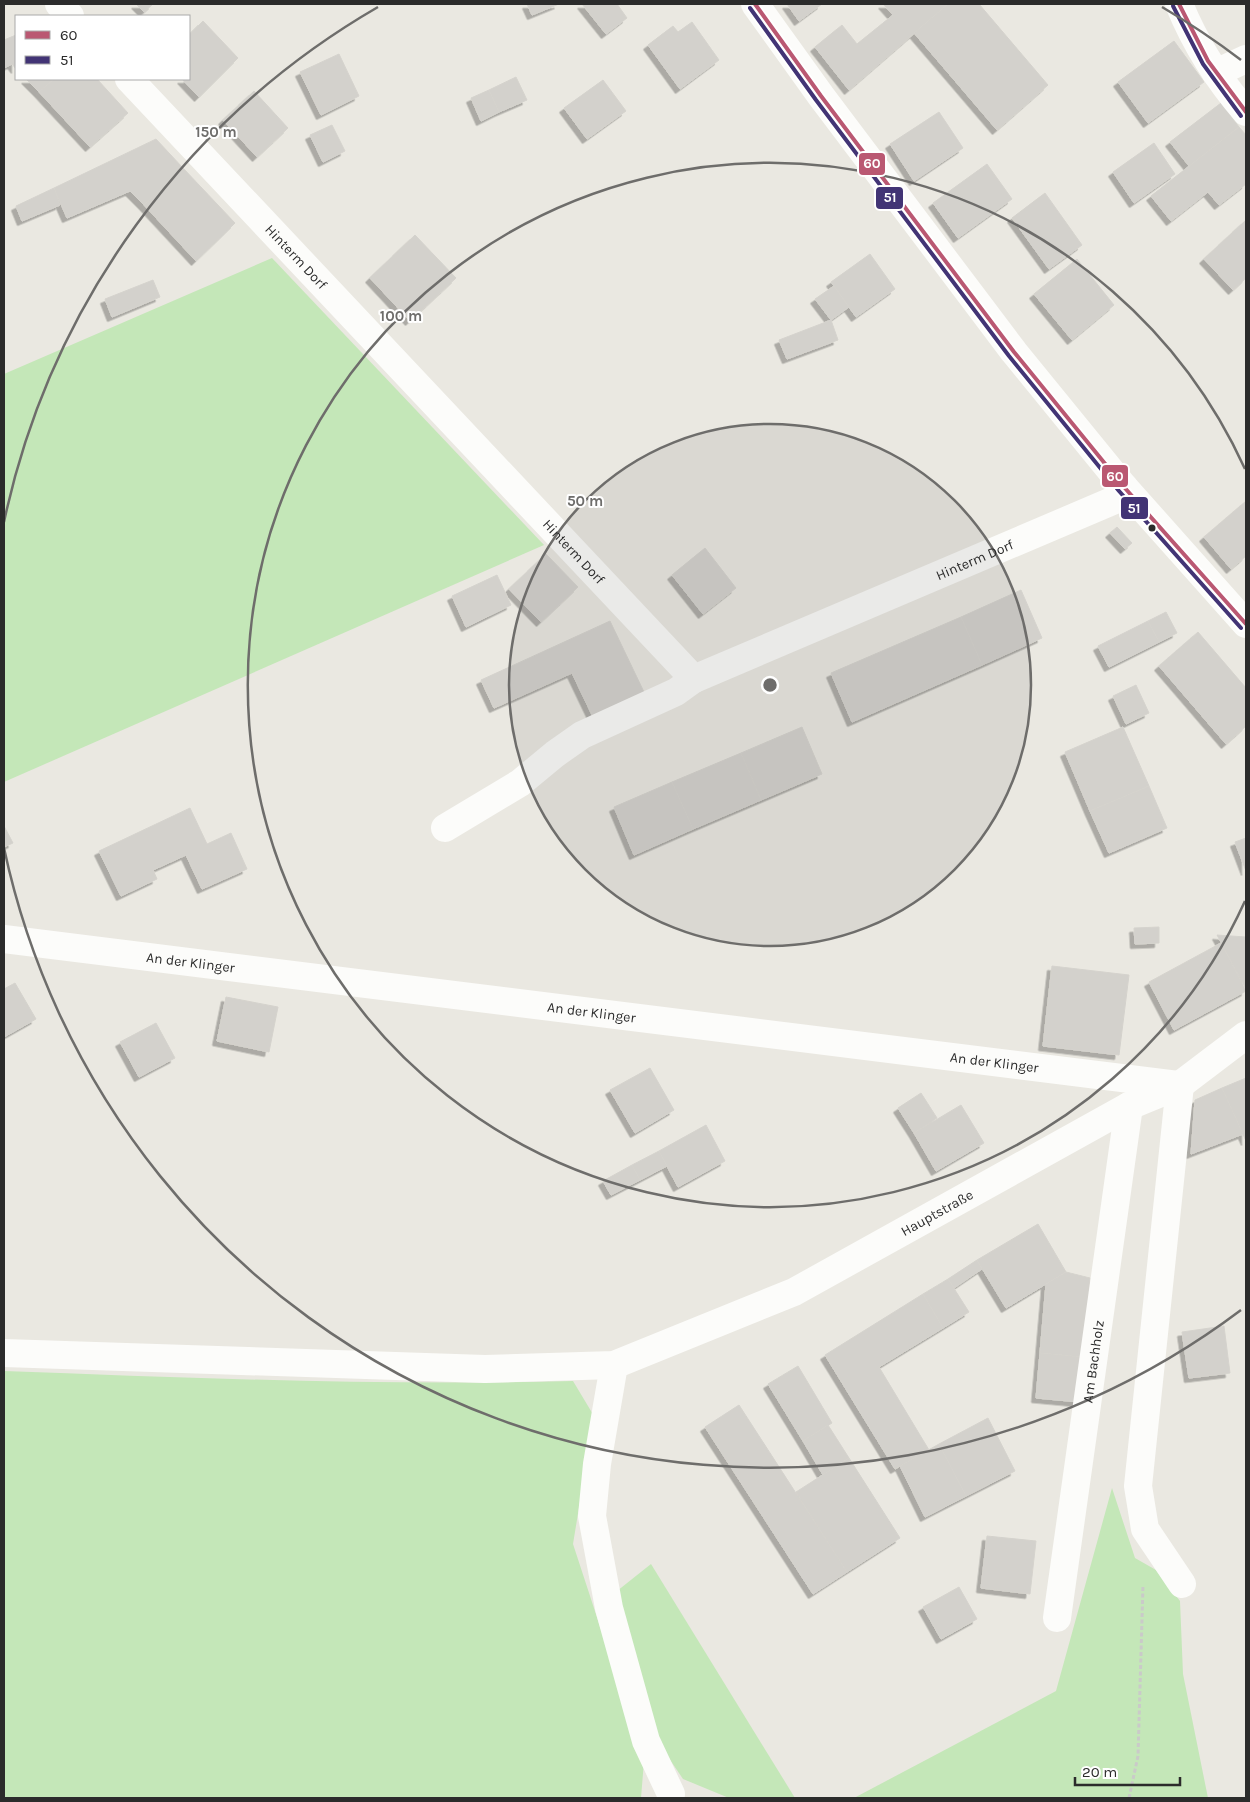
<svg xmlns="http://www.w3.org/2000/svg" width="1250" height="1802" viewBox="0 0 1250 1802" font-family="Karla,sans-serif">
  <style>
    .green { fill: #c4e7b8 }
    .building { fill: #d3d1cc; stroke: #d5d3cd; filter: url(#shadow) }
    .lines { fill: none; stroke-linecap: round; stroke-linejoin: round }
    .path { stroke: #cacac9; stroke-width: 3; stroke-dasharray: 4 2.5; stroke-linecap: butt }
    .minor { stroke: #fcfcfa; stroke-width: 28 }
    .bus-1-casing { stroke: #fff; stroke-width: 8 }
    .bus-2-casing { stroke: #fff; stroke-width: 8 }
    .bus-1 { stroke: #ba5872; stroke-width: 4 }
    .bus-2 { stroke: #423475; stroke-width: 4 }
    .ring { fill: none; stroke: #6e6d6b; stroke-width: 2.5 }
    .bus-dot { fill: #2b2b2b; stroke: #fff; stroke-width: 2 }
    .labels { text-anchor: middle; stroke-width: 4; stroke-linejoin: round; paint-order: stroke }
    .street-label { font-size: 14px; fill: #2b2b2b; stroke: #fff }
    .centre { fill: #6e6d6b; stroke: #fff; stroke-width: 2.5 }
    .ring-label { font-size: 15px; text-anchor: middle; font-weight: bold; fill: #6e6d6b; stroke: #fff; stroke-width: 4; stroke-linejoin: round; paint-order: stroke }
    .line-badge { stroke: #fff; stroke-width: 2 }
    .badge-label { font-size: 14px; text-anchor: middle; font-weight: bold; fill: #fff }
  </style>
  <defs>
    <filter id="shadow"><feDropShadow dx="-4.5" dy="4.5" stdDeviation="0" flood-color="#0004"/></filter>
  </defs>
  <rect width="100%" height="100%" fill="#eae8e1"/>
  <!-- green -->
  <g class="green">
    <polygon points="272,258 544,545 4,782 4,374"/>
    <path d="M4 1371C194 1378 383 1386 573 1381L594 1416 573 1544 644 1761 641 1798H4Z"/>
    <polygon points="1112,1488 1135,1558 1156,1570 1180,1601 1183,1674 1208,1798 854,1798 1056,1691"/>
    <polygon points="651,1564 795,1798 729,1798 683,1779 656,1739 617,1591"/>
  </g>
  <!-- building -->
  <g class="building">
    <polygon points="136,4 153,4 144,12"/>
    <polygon points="527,4 559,4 532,15"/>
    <polygon points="582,4 617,4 627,18 606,34"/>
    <polygon points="787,4 822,4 799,21"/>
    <polygon points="883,4 948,4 849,90 815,47 842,25 857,44 893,15"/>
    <polygon points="948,4 979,4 1048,85 997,130 914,33"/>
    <polygon points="203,21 238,58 199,97 182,79 189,79 189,35"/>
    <polygon points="692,22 719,60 680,89 648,45 673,26 678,32"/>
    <polygon points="16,35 16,69 12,64 4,68 4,40"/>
    <polygon points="1174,41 1204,82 1148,123 1118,82"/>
    <polygon points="339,54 359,96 321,115 300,72"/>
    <polygon points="516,77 527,100 499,112 489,90"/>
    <polygon points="26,79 54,79 39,92"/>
    <polygon points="54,79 97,79 128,113 90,147 39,92"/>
    <polygon points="603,80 626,111 587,139 564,108"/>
    <polygon points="489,90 499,112 481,121 471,98"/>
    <polygon points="254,91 288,128 257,157 223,120"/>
    <polygon points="1221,103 1239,127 1189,166 1170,142"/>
    <polygon points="939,112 963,148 914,181 890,144"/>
    <polygon points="332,125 345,151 323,162 310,135"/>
    <polygon points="1239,127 1246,135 1246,184 1219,205 1208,192 1171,221 1151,196"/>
    <polygon points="156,139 183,168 144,205 130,191 67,218 54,188"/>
    <polygon points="1154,143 1175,174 1134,203 1113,172"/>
    <polygon points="987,164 1012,199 958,238 933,203"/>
    <polygon points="183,168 235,223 196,261 144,205"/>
    <polygon points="54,188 60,205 22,221 16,206"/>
    <polygon points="1045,193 1082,245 1049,269 1012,218"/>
    <polygon points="1246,220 1246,278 1233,290 1204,259"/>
    <polygon points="415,235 456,278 410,321 370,278"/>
    <polygon points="870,254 895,289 856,317 831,282"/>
    <polygon points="1077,259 1114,305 1072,340 1034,294"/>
    <polygon points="153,280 160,297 112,317 105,299"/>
    <polygon points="834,286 849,307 831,320 815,299"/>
    <polygon points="831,320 838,340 787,359 779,340"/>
    <polygon points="1246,501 1246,556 1231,569 1204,537"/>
    <polygon points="1117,527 1132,543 1125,549 1110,533"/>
    <polygon points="705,548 736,588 703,614 672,575"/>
    <polygon points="546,554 578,587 541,622 509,589"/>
    <polygon points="497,575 511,605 466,627 452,596"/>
    <polygon points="1021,590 1042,638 982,665 961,617"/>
    <polygon points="1166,612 1177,633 1159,642 1148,621"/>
    <polygon points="961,617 982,665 852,722 831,673"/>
    <polygon points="610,621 644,692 593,717 572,673 494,708 481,680"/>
    <polygon points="1148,621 1159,642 1109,667 1098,646"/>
    <polygon points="1198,632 1246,688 1246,726 1226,744 1159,666"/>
    <polygon points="1136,685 1149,713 1126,724 1113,696"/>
    <polygon points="802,727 822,774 761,800 741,753"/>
    <polygon points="1123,727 1149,786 1090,811 1065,752"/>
    <polygon points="741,753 761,800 693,829 672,782"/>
    <polygon points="672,782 693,829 634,855 614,807"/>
    <polygon points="1149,786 1167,828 1109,853 1090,811"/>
    <polygon points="190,808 207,844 231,833 247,869 202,889 186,855 153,870 157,879 121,896 99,851"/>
    <polygon points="4,826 13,843 4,847"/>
    <polygon points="1246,838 1246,871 1235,842"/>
    <polygon points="1159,927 1159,943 1135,944 1134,928"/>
    <polygon points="1217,935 1246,937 1246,989 1230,959"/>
    <polygon points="1221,943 1246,991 1174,1030 1149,982"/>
    <polygon points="1052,966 1129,975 1119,1055 1043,1046"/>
    <polygon points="15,983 36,1019 4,1037 4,989"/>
    <polygon points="226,997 278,1007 269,1052 217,1041"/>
    <polygon points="156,1023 175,1058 139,1077 120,1042"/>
    <polygon points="650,1068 674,1110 635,1133 610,1090"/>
    <polygon points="1246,1078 1246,1141 1222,1088"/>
    <polygon points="1222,1088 1243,1134 1191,1154 1195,1100"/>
    <polygon points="921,1093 937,1118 914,1133 898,1108"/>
    <polygon points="961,1105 984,1143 936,1171 914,1133"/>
    <polygon points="706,1125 725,1161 678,1187 659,1151"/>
    <polygon points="659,1151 667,1166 640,1180 632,1165"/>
    <polygon points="632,1165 640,1180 611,1195 603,1181"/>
    <polygon points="1038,1224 1066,1272 1006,1308 977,1260"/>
    <polygon points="977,1260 982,1269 954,1288 948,1279"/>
    <polygon points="1066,1272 1090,1278 1083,1357 1040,1353 1046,1284"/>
    <polygon points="948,1279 969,1312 943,1328 923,1294"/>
    <polygon points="923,1294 943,1328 879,1367 929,1450 895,1469 825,1355"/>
    <polygon points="1224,1326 1230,1373 1189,1378 1182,1332"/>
    <polygon points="1040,1353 1083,1357 1079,1402 1036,1398"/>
    <polygon points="798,1366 832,1423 803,1441 768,1384"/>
    <polygon points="739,1405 847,1572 813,1594 705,1427"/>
    <polygon points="988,1418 1015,1471 966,1496 939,1444"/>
    <polygon points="828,1425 849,1458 823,1475 803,1441"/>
    <polygon points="939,1444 966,1496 925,1517 900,1466"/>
    <polygon points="849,1458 900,1538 847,1572 796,1492"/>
    <polygon points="987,1536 1036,1541 1030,1594 981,1588"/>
    <polygon points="959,1587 977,1619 941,1639 923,1607"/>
  </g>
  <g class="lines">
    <!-- path -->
    <polyline class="path" points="1129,1798 1138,1756 1143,1585"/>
    <!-- minor -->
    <g class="minor">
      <polyline points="59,4 70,16"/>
      <polyline points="755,4 821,96 1014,352 1124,487 1246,624"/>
      <path d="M1179 4C1195 43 1218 80 1246 112"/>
      <polyline points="1216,73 1246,59"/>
      <path id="s1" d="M129 79 694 679 1117 499 1124 487"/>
      <polyline points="445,828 520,783 555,754 582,735 676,692 694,679"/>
      <path id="s2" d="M4 939 1178 1085"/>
      <polyline points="1180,1085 1138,1486 1145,1529 1182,1584"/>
      <path id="s3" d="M4 1353 485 1369 614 1365 794 1292 1129 1106 1180 1085 1246 1035"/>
      <polyline points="614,1365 597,1464 592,1516 609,1608 646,1741 671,1794"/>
      <path id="s4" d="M1057 1618 1129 1106"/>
    </g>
    <defs>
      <g id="bus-1">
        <polyline points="755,4 821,96 1014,352 1124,487 1246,624"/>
        <polyline points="1179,4 1208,61 1246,112"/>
      </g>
      <g id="bus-2">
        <polyline points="1173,6 1203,64 1241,116"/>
        <polyline points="750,8 816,100 1009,356 1119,491 1241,628"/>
      </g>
    </defs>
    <!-- bus-1 casing -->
    <use href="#bus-1" class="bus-1-casing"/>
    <!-- bus-2 casing -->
    <use href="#bus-2" class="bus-2-casing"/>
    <!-- bus-1 -->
    <use href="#bus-1" class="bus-1"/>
    <!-- bus-2 -->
    <use href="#bus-2" class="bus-2"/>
  </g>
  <!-- distance rings -->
  <circle cx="770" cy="685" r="261" fill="#6e6d6b" fill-opacity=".12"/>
  <g class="ring">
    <circle cx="770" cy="685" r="261"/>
    <path d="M1245 901A522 522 0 1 1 1245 469"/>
    <path d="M1241 1310A783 783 0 0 1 4 848M4 522A783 783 0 0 1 378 7M1162 7A783 783 0 0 1 1241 60"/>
  </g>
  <!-- markers -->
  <circle class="bus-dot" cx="1152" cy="528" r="4.5"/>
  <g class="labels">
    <!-- street labels -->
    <g class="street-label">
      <text dy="5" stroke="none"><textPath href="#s1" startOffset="244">Hinterm Dorf</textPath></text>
      <text dy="5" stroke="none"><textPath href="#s1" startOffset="649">Hinterm Dorf</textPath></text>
      <text dy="5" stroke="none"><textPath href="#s1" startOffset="1129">Hinterm Dorf</textPath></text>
      <text dy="5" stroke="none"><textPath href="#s2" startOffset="188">An der Klinger</textPath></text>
      <text dy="5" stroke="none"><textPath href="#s2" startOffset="592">An der Klinger</textPath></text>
      <text dy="5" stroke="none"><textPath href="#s2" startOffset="998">An der Klinger</textPath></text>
      <text dy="5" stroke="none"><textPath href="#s3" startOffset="968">Hauptstraße</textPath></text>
      <text dy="5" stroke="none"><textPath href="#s4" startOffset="259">Am Bachholz</textPath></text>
    </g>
  </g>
  <circle cx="770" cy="685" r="8" class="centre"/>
  <g class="ring-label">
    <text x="216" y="137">150 m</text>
    <text x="401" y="321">100 m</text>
    <text x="585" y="506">50 m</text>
  </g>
  <g class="line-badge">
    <rect x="858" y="152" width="28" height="24" rx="5" fill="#ba5872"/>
    <rect x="875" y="186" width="29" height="24" rx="5" fill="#423475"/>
    <rect x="1101" y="464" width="28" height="24" rx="5" fill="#ba5872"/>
    <rect x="1120" y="496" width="29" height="24" rx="5" fill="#423475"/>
  </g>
  <g class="badge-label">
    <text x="872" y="168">60</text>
    <text x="890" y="202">51</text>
    <text x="1115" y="481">60</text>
    <text x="1134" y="513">51</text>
  </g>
  <!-- border -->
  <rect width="1250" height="1802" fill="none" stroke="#2b2b2b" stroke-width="10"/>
  <!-- legend -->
  <rect x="15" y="15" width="175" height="65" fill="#ffffff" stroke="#aaaaaa"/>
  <rect x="25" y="31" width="25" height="8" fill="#ba5872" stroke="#aaaaaa"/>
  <text x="60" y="40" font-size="15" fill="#2b2b2b">60</text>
  <rect x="25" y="56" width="25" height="8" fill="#423475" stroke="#aaaaaa"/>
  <text x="60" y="65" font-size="15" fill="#2b2b2b">51</text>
  <!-- scale -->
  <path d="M1075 1777v8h105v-8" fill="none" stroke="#2b2b2b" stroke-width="2.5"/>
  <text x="1082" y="1777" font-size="15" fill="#2b2b2b" stroke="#ffffff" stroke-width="4" paint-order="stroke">20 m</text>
</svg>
